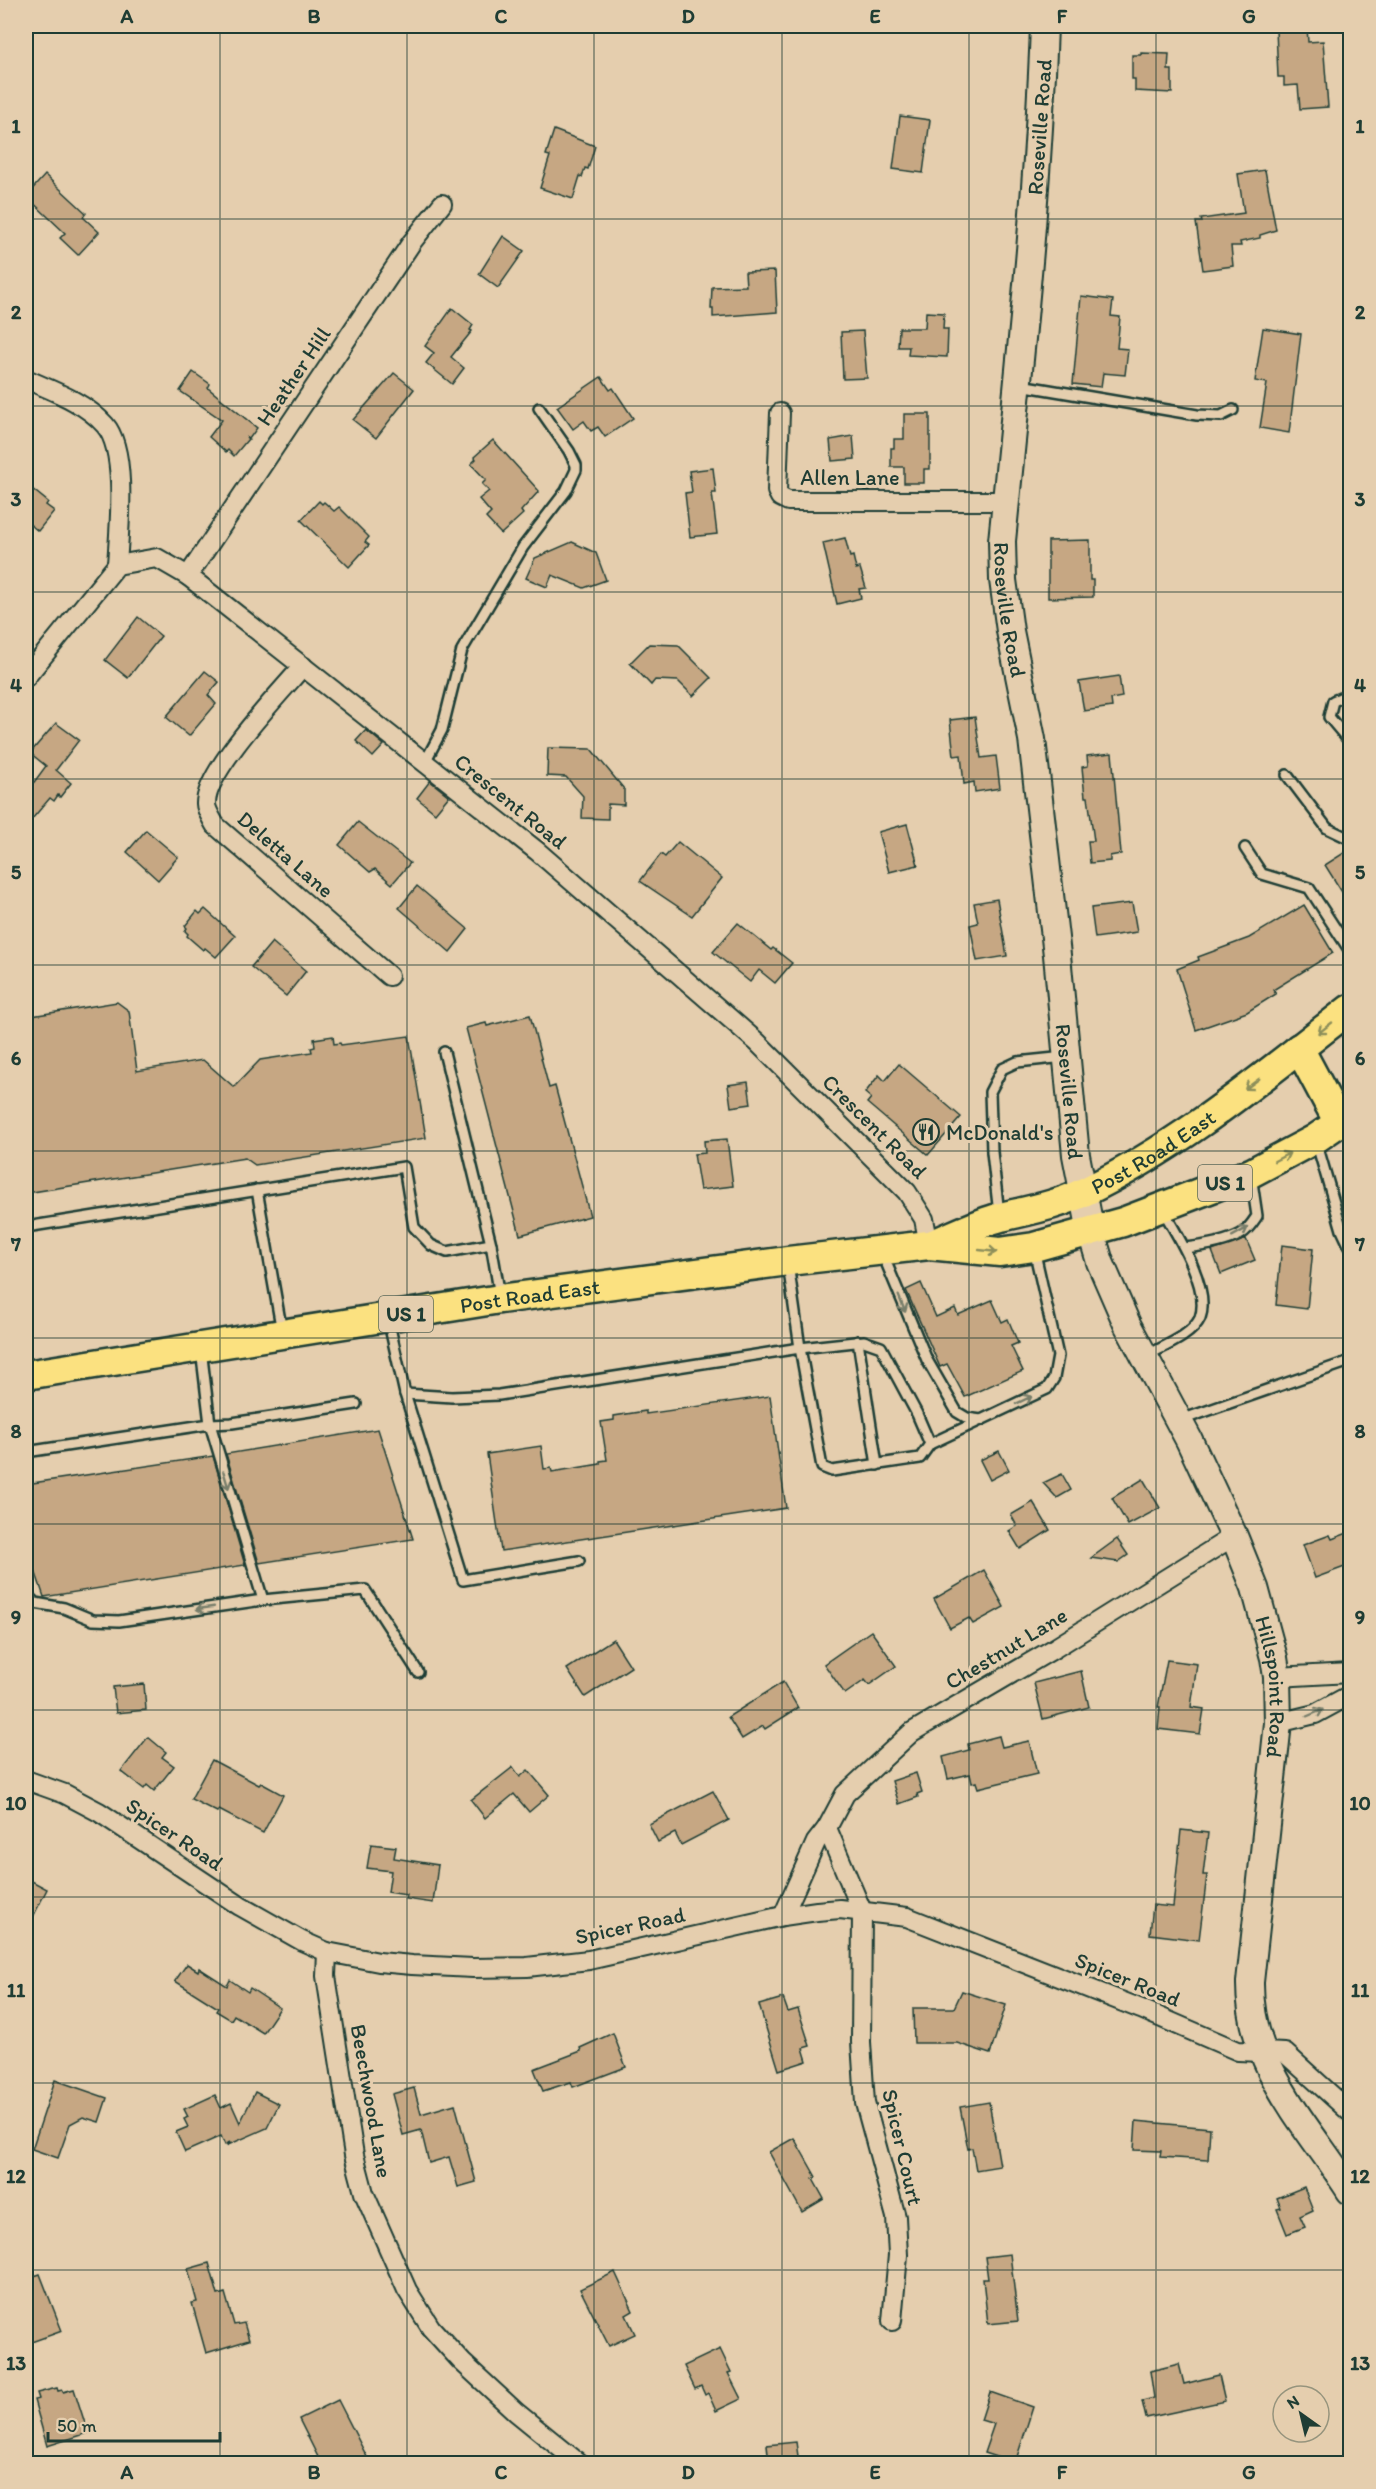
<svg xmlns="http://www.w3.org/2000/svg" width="1376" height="2489" viewBox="0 0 1376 2489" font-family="Itim,sans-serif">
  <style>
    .building { fill: #c6a783; stroke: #1f3d34; stroke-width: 1.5 }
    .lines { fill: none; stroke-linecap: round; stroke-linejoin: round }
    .lane-casing { stroke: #1f3d34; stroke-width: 14 }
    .street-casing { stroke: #1f3d34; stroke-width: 22 }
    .secondary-casing { stroke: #1f3d34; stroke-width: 30 }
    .primary-casing { stroke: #1f3d34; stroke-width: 33 }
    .lane { stroke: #e5ceae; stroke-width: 9 }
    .street { stroke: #e5ceae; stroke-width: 18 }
    .secondary { stroke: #e5ceae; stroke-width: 26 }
    .primary { stroke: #fbe180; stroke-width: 28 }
    .oneway { stroke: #8d8f5a }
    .oneway2 { stroke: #787e6b }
    .grid { fill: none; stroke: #1f3d34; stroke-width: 1.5; stroke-opacity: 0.55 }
    .labels { text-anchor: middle; stroke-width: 6; stroke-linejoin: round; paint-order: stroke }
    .shield { fill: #e5ceae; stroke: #5a6859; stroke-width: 1.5 }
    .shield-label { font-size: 21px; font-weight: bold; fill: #1f3d34 }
    .street-label { font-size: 22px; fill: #1f3d34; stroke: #e5ceae }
    .poi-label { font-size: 22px; fill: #1f3d34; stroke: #e5ceae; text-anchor: start }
    .neatline { fill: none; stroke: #1f3d34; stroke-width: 2 }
    .grid-label { font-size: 20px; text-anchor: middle; font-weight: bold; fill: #1f3d34 }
  </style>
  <rect width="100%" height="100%" fill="#e5ceae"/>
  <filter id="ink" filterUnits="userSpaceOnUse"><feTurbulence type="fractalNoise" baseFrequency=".0167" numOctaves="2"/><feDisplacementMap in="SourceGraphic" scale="12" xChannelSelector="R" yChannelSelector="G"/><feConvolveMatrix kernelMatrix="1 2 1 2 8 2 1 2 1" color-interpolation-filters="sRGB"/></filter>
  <g filter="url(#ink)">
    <!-- building -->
    <g class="building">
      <polygon points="1307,28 1308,42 1323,41 1328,107 1300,109 1298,85 1284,86 1284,77 1278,77 1276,29"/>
      <polygon points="1141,53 1169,54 1168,70 1172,70 1172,93 1135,91 1135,79 1132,79 1132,55 1141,55"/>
      <polygon points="900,116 930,120 923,173 893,169"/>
      <polygon points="554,130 595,146 588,169 585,168 582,177 580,176 573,199 540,188 550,156 546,155"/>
      <polygon points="1265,170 1276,230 1260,235 1260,238 1240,242 1241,246 1231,246 1233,266 1203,270 1196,222 1202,222 1201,219 1244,213 1238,174"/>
      <polygon points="45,175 86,213 83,217 99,232 78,255 60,238 65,233 26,196"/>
      <polygon points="503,236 524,251 498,288 479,274"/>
      <polygon points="775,271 777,312 713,317 713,309 711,309 712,287 746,286 745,272"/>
      <polygon points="1081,296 1113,300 1111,316 1120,317 1117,348 1128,349 1125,375 1103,373 1101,387 1073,384"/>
      <polygon points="452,308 473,325 470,330 472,331 451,357 464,368 452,384 426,363 434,353 425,346"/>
      <polygon points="926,312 944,313 943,329 948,329 947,357 908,355 909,347 898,347 899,328 925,328"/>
      <polygon points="1263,328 1301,334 1289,433 1260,428 1267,383 1255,381"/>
      <polygon points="863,331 867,378 843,379 841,332"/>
      <polygon points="193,372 210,384 208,388 257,428 249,439 246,437 248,439 234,456 228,450 226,452 209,437 222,420 180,391"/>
      <polygon points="394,373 414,389 376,438 353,420"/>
      <polygon points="601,377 610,390 613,388 633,418 605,437 598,427 591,431 584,421 573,429 557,407"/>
      <polygon points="904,414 930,414 930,469 924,469 924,483 904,483 904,467 891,467 891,448 894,448 894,439 904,439"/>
      <polygon points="853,436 855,459 832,461 830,440"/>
      <polygon points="493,440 539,491 521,511 523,514 501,534 486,518 491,513 479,499 489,491 482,484 486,480 471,464 476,459 474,457"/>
      <polygon points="713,468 716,493 712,493 717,534 690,537 685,493 692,492 689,471"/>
      <polygon points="26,484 48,502 46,505 54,511 38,531 26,521"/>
      <polygon points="319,501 322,504 324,502 334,511 339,507 369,537 365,542 369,545 349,567 301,520"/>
      <polygon points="845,538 850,557 853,556 856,569 860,568 866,588 859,589 861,598 837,604 823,543"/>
      <polygon points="1090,540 1090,580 1093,580 1093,597 1048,598 1048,541"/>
      <polygon points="572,542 596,553 606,580 584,588 552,575 547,587 526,578 535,558"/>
      <polygon points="138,617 161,636 128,678 105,660"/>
      <polygon points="649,644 678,645 711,678 693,696 678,681 655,680 651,685 630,663"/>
      <polygon points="205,671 219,682 208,695 216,704 189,736 166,717"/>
      <polygon points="1119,676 1122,697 1111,699 1112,707 1084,711 1079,682"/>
      <polygon points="975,717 981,758 996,756 1000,788 975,792 974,782 964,784 961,755 954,756 950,720"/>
      <polygon points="56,723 79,740 56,770 71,783 60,797 58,795 54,801 50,798 26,826 26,793 46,766 30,753"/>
      <polygon points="366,730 384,745 373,757 356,741"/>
      <polygon points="548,748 591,749 624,789 624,805 608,804 608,819 582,818 583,796 566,777 547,776"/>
      <polygon points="1112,753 1121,854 1110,856 1110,861 1090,863 1088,841 1094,841 1088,797 1085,797 1082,767 1088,766 1087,756"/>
      <polygon points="430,781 449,796 435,813 417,798"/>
      <polygon points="358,822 410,863 392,884 375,869 370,872 339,845"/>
      <polygon points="907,824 918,865 889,872 878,832"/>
      <polygon points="146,830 178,857 158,880 127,852"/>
      <polygon points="678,842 722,878 692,916 640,881 661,854 665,857"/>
      <polygon points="1350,849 1350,905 1325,865"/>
      <polygon points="417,886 468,929 450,952 399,908"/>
      <polygon points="997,899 1007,956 977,961 970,925 978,923 974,903"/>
      <polygon points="1132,903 1137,932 1095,938 1091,908"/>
      <polygon points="1304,905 1333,953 1273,990 1276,994 1247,1012 1196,1030 1177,969 1199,960 1198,957 1249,938"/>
      <polygon points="205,909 235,936 216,957 205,948 203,950 187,936 188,934 185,931 187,928 185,926 197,911 200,914"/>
      <polygon points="738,923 771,950 773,948 792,963 775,983 759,970 750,982 713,952"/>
      <polygon points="272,942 306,971 286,996 251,967"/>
      <polygon points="117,1002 129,1011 137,1071 203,1060 234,1087 260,1060 312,1052 311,1048 315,1047 314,1039 333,1036 334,1044 340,1043 341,1045 409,1036 426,1138 255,1165 245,1158 26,1193 26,1017"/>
      <polygon points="530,1015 549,1088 555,1086 590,1216 520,1235 466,1028 486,1023 487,1026"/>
      <polygon points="899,1064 961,1117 928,1155 867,1103 871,1098 865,1093 879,1075 885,1081"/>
      <polygon points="748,1082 751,1104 731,1107 728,1085"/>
      <polygon points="727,1139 733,1186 700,1190 694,1154 705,1153 704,1141"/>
      <polygon points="1246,1239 1255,1260 1221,1274 1212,1251"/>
      <polygon points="1282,1245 1313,1249 1307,1309 1276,1305"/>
      <polygon points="921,1283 936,1317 955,1308 958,1315 992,1300 1002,1322 1008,1319 1018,1343 1011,1346 1023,1371 965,1397 947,1364 940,1367 906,1290"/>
      <polygon points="770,1396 786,1508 501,1551 487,1454 541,1446 544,1469 551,1468 552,1472 600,1464 600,1461 607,1460 601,1422 614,1420 614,1416 646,1411 646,1414"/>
      <polygon points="378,1429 413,1539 259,1563 226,1454"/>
      <polygon points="999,1451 1009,1470 990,1480 980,1460"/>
      <polygon points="213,1456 245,1565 44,1597 26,1544 26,1484"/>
      <polygon points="1062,1474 1071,1490 1057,1498 1043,1483"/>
      <polygon points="1143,1479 1160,1508 1128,1525 1112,1498"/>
      <polygon points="1033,1502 1050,1530 1020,1549 1009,1531 1017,1526 1011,1515"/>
      <polygon points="1350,1532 1350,1565 1315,1578 1303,1545 1330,1535 1332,1539"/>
      <polygon points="1117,1539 1128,1555 1118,1562 1091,1558"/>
      <polygon points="984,1570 1004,1607 973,1624 969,1618 950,1628 934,1599"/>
      <polygon points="871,1631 896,1666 869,1685 865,1680 845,1694 824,1664"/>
      <polygon points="613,1639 631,1667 585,1697 567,1669"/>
      <polygon points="1167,1660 1197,1664 1191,1707 1204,1709 1200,1734 1158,1729 1160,1707 1158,1707"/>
      <polygon points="1081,1671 1089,1707 1043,1719 1034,1683"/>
      <polygon points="783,1682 798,1708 765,1729 763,1726 742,1739 728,1717"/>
      <polygon points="144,1684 146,1710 116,1713 113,1687"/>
      <polygon points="999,1736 1002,1747 1029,1741 1037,1774 978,1788 976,1782 972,1783 970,1774 948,1779 943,1757 969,1750 968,1744"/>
      <polygon points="148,1737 166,1752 162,1757 174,1766 154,1791 147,1785 144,1789 121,1771"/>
      <polygon points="212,1760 259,1785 261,1783 283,1795 263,1833 219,1810 217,1812 191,1799"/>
      <polygon points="513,1767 520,1777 528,1770 549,1795 529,1812 514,1794 485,1818 471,1800"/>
      <polygon points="916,1773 922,1792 917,1794 918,1797 899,1804 892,1781"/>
      <polygon points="713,1791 729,1820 681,1845 675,1833 658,1842 649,1824"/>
      <polygon points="1181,1830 1208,1833 1203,1875 1207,1875 1199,1940 1150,1934 1153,1905 1173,1907"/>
      <polygon points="371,1844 396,1847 394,1858 438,1865 433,1903 406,1899 407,1895 388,1892 391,1871 367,1868"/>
      <polygon points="26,1878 47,1889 26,1931"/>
      <polygon points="187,1964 198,1971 199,1968 227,1986 230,1980 248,1992 250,1988 280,2008 263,2033 234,2015 231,2020 216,2011 218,2008 175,1981"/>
      <polygon points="962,1991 1006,2005 990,2054 957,2043 914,2043 913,2008 954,2008"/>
      <polygon points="783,1998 788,2012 798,2009 810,2046 803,2048 807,2061 779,2070 759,2005"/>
      <polygon points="613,2033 626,2067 573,2087 571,2082 543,2091 534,2069 581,2051 580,2048"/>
      <polygon points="55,2080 107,2098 99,2122 83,2117 70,2124 58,2158 32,2149"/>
      <polygon points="414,2088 421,2114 455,2104 476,2182 458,2187 449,2157 429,2163 421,2130 403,2135 392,2094"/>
      <polygon points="255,2092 279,2104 267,2128 228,2145 230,2142 225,2145 221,2136 185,2152 176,2132 188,2127 184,2119 188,2117 184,2109 215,2095 221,2108 231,2103 240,2123"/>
      <polygon points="989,2102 1000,2166 976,2170 972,2148 968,2149 960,2107"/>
      <polygon points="1136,2121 1210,2128 1208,2160 1160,2157 1161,2151 1134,2150"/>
      <polygon points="794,2138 816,2177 813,2179 824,2199 802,2212 769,2152"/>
      <polygon points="1304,2187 1313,2210 1300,2216 1305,2227 1287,2234 1277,2209 1281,2208 1277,2198"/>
      <polygon points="1010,2254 1018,2321 988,2324 983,2279 988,2279 985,2257"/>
      <polygon points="209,2263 218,2295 225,2293 234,2325 244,2323 249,2340 206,2353 192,2303 197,2302 188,2269"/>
      <polygon points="615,2272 633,2311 626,2315 635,2334 609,2346 580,2289"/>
      <polygon points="40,2274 62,2331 26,2344 26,2279"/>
      <polygon points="720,2349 731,2372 728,2373 741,2399 716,2411 708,2393 705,2395 701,2386 695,2389 684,2366"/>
      <polygon points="1179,2364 1184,2384 1219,2375 1225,2401 1146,2418 1142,2401 1154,2398 1150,2371"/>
      <polygon points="57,2388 58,2391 62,2390 63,2392 74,2389 88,2433 47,2446 34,2400 39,2399 37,2393"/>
      <polygon points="990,2392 1033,2407 1015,2463 984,2453 994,2424 981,2420"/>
      <polygon points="338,2400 368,2459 359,2463 321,2463 299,2419"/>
      <polygon points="796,2442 799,2463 769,2463 767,2445"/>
    </g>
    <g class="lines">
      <defs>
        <g id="lane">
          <polyline points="1020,385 1197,415 1221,416 1233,410"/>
          <polyline points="1350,694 1333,701 1329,717 1350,742"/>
          <polyline points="425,762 442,730 462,650 523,547 566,491 576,470 576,465 569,451 539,408"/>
          <polyline points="1287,775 1327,828 1350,839"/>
          <polyline points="1245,848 1262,874 1309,888 1350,951"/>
          <polyline points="444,1052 491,1244 500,1296"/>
          <polyline points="1316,1141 1342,1230 1350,1247"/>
          <polyline points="257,1190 282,1332"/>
          <polyline points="999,1214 992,1152 990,1092 1002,1069 1017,1062 1065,1057"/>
          <polyline points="26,1227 404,1167 414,1227 431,1245 447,1252 491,1244"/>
          <path d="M1185 1248C1203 1246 1225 1243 1241 1234 1248 1230 1253 1222 1257 1216L1251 1175"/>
          <polyline points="883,1255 927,1360 957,1412 967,1418 981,1420 1047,1389 1054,1378 1058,1356 1034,1249"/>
          <polyline points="388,1319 405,1394 463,1580 579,1561"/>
          <polyline points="858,1341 877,1465"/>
          <path d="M1146 1356C1162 1347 1192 1336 1200 1318 1211 1288 1177 1234 1162 1209"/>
          <polyline points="405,1394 452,1397 499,1395 800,1348 864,1341 881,1347 917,1414 930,1444 920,1458 832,1471 822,1467 800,1348 788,1264"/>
          <polyline points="1181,1420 1350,1361"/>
          <polyline points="930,1444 981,1420"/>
          <polyline points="26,1452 210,1424 201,1349"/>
          <polyline points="26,1594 35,1603 64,1608 93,1620 119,1621 263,1600 365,1590 418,1672"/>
          <polyline points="263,1600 210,1424 232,1423 356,1404"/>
        </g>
        <g id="street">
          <path d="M26 379C53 391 85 402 105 425 128 451 119 531 117 565"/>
          <polyline points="780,413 777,491 780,497 788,501 1006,501"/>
          <polyline points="188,576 412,242 442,204"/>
          <path d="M303 666C280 693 205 771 206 804 206 810 212 819 215 825L389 976"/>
          <polyline points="26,677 117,565 157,558 188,576 537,851 757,1042 907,1192 924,1219 929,1245"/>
          <polyline points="1277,1677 1350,1673"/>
          <polyline points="1278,1723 1315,1714 1350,1695"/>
          <polyline points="26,1780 65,1794 99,1812 240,1906 302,1941 327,1952 379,1962 412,1965 473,1968 527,1967 589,1960 783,1916 817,1911 840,1909 907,1917 1141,2009 1238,2051 1285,2053 1350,2112"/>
          <polyline points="783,1916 816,1842 827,1828"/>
          <polyline points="327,1952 326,1976 354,2155 364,2193 407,2290 431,2328 462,2362 516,2412 580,2464"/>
          <polyline points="892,2321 898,2255 896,2217 865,2103 861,2042 862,1911 827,1828 845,1794 912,1732 1055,1648 1234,1536"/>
        </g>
        <g id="secondary">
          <path id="s1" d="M1044 26C1038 198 1019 369 1002 541L1003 580 1010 631 1032 739 1057 955 1076 1155 1091 1232 1100 1262 1127 1324 1189 1440 1234 1536 1255 1588 1274 1658 1277 1677 1278 1723 1250 1982C1249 2068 1308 2125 1350 2191"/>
        </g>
        <g id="primary">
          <polyline points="1299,1048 1339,1123"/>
          <path id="s2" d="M933 1244C955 1235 978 1223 1001 1217 1030 1210 1058 1205 1084 1192 1181 1146 1266 1074 1350 1009"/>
          <path id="s3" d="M26 1375 500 1299 788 1261 929 1245 1000 1252 1034 1247 1123 1222 1251 1173 1315 1139 1350 1115"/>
        </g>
      </defs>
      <!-- lane casing -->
      <use href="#lane" class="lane-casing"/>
      <!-- street casing -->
      <use href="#street" class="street-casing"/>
      <!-- secondary casing -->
      <use href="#secondary" class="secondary-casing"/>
      <!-- primary casing -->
      <use href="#primary" class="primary-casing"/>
      <!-- lane -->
      <use href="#lane" class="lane"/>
      <!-- street -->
      <use href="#street" class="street"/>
      <!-- secondary -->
      <use href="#secondary" class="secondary"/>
      <!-- primary -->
      <use href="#primary" class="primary"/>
    </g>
    <!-- one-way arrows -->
    <defs><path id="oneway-shaft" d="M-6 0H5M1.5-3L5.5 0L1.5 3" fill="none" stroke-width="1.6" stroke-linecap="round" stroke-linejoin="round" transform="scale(1.5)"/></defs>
    <g class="oneway">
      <use href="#oneway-shaft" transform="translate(1325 1028) rotate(142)"/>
      <use href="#oneway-shaft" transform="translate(1252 1084) rotate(144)"/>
      <use href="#oneway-shaft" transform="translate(1282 1157) rotate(-28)"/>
      <use href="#oneway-shaft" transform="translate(988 1251) rotate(6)"/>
    </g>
    <g class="oneway2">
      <use href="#oneway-shaft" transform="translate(1240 1232) rotate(-29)"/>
      <use href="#oneway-shaft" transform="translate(902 1304) rotate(68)"/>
      <use href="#oneway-shaft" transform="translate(1024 1400) rotate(-26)"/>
      <use href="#oneway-shaft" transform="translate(226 1480) rotate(73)"/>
      <use href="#oneway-shaft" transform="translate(205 1608) rotate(172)"/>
      <use href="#oneway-shaft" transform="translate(1315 1713) rotate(-23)"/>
    </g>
  </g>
  <!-- grid -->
  <path class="grid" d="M220 26V2464M407 26V2464M594 26V2464M782 26V2464M969 26V2464M1156 26V2464M26 219H1350M26 406H1350M26 592H1350M26 779H1350M26 965H1350M26 1151H1350M26 1338H1350M26 1524H1350M26 1710H1350M26 1897H1350M26 2083H1350M26 2270H1350"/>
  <!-- icons -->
  <defs>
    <symbol id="restaurant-ring" viewBox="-11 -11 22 22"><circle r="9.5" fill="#e5ceae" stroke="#1f3d34" stroke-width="1.5"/><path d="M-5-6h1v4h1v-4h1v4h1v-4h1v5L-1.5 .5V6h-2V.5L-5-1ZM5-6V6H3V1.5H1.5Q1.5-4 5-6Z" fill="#1f3d34"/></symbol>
  </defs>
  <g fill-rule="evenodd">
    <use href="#restaurant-ring" x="911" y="1117" width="30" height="30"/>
  </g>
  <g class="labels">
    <!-- shield labels -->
    <g class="shield">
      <rect x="1198" y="1165" width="54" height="36" rx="4.5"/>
      <rect x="379" y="1296" width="54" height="36" rx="4.5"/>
    </g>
    <g class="shield-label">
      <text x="1225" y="1190">US 1</text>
      <text x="406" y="1321">US 1</text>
    </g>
    <!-- street labels -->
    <g class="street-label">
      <text transform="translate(1039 127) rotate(-86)" y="8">Roseville Road</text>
      <text transform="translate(293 376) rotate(-56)" y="8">Heather Hill</text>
      <text x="850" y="485">Allen Lane</text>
      <text dy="8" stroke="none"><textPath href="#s1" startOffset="586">Roseville Road</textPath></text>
      <text transform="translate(511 801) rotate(39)" y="8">Crescent Road</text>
      <text transform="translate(286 854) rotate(41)" y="8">Deletta Lane</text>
      <text dy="8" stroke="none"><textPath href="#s1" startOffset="1072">Roseville Road</textPath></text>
      <text transform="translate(875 1126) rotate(45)" y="8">Crescent Road</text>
      <text dy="8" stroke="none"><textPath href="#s2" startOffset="240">Post Road East</textPath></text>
      <text dy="8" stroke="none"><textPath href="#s3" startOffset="510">Post Road East</textPath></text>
      <text transform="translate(1006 1648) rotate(-31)" y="8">Chestnut Lane</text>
      <text dy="8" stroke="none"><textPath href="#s1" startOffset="1708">Hillspoint Road</textPath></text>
      <text transform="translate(175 1834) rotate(34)" y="8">Spicer Road</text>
      <text transform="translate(630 1925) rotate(-12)" y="8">Spicer Road</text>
      <text transform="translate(1128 1979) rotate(22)" y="8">Spicer Road</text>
      <text transform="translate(372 2101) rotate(80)" y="8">Beechwood Lane</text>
      <text transform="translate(903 2147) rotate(77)" y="8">Spicer Court</text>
    </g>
    <!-- poi labels -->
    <g class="poi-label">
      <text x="946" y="1140">McDonald's</text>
    </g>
  </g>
  <!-- margin -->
  <rect width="1376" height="2489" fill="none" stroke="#e5ceae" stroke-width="66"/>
  <!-- north arrow -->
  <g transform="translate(1301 2414) rotate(326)"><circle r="28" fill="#e5ceae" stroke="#96947d" stroke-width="1.5"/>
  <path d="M0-4.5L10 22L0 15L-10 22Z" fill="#1f3d34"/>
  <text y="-9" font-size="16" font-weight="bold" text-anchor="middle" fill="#1f3d34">N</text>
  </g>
  <!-- scale -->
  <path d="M48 2432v9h172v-9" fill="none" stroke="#1f3d34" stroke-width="3"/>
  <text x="57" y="2432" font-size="18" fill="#1f3d34" stroke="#e5ceae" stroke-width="4.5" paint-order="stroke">50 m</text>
  <rect x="33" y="33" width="1310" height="2423" class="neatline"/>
  <g class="grid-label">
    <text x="127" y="23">A</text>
    <text x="314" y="23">B</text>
    <text x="501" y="23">C</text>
    <text x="688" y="23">D</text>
    <text x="875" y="23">E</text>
    <text x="1062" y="23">F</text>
    <text x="1249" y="23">G</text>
    <text x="16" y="133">1</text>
    <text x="1360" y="133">1</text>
    <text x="16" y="319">2</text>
    <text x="1360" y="319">2</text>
    <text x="16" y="506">3</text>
    <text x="1360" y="506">3</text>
    <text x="16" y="692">4</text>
    <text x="1360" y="692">4</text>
    <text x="16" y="879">5</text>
    <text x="1360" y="879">5</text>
    <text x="16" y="1065">6</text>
    <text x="1360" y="1065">6</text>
    <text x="16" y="1251">7</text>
    <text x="1360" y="1251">7</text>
    <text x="16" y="1438">8</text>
    <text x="1360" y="1438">8</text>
    <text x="16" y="1624">9</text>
    <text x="1360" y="1624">9</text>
    <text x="16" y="1810">10</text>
    <text x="1360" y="1810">10</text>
    <text x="16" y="1997">11</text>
    <text x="1360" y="1997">11</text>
    <text x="16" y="2183">12</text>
    <text x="1360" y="2183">12</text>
    <text x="16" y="2370">13</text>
    <text x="1360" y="2370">13</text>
    <text x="127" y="2479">A</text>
    <text x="314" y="2479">B</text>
    <text x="501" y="2479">C</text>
    <text x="688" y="2479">D</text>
    <text x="875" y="2479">E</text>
    <text x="1062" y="2479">F</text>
    <text x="1249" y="2479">G</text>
  </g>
</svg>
